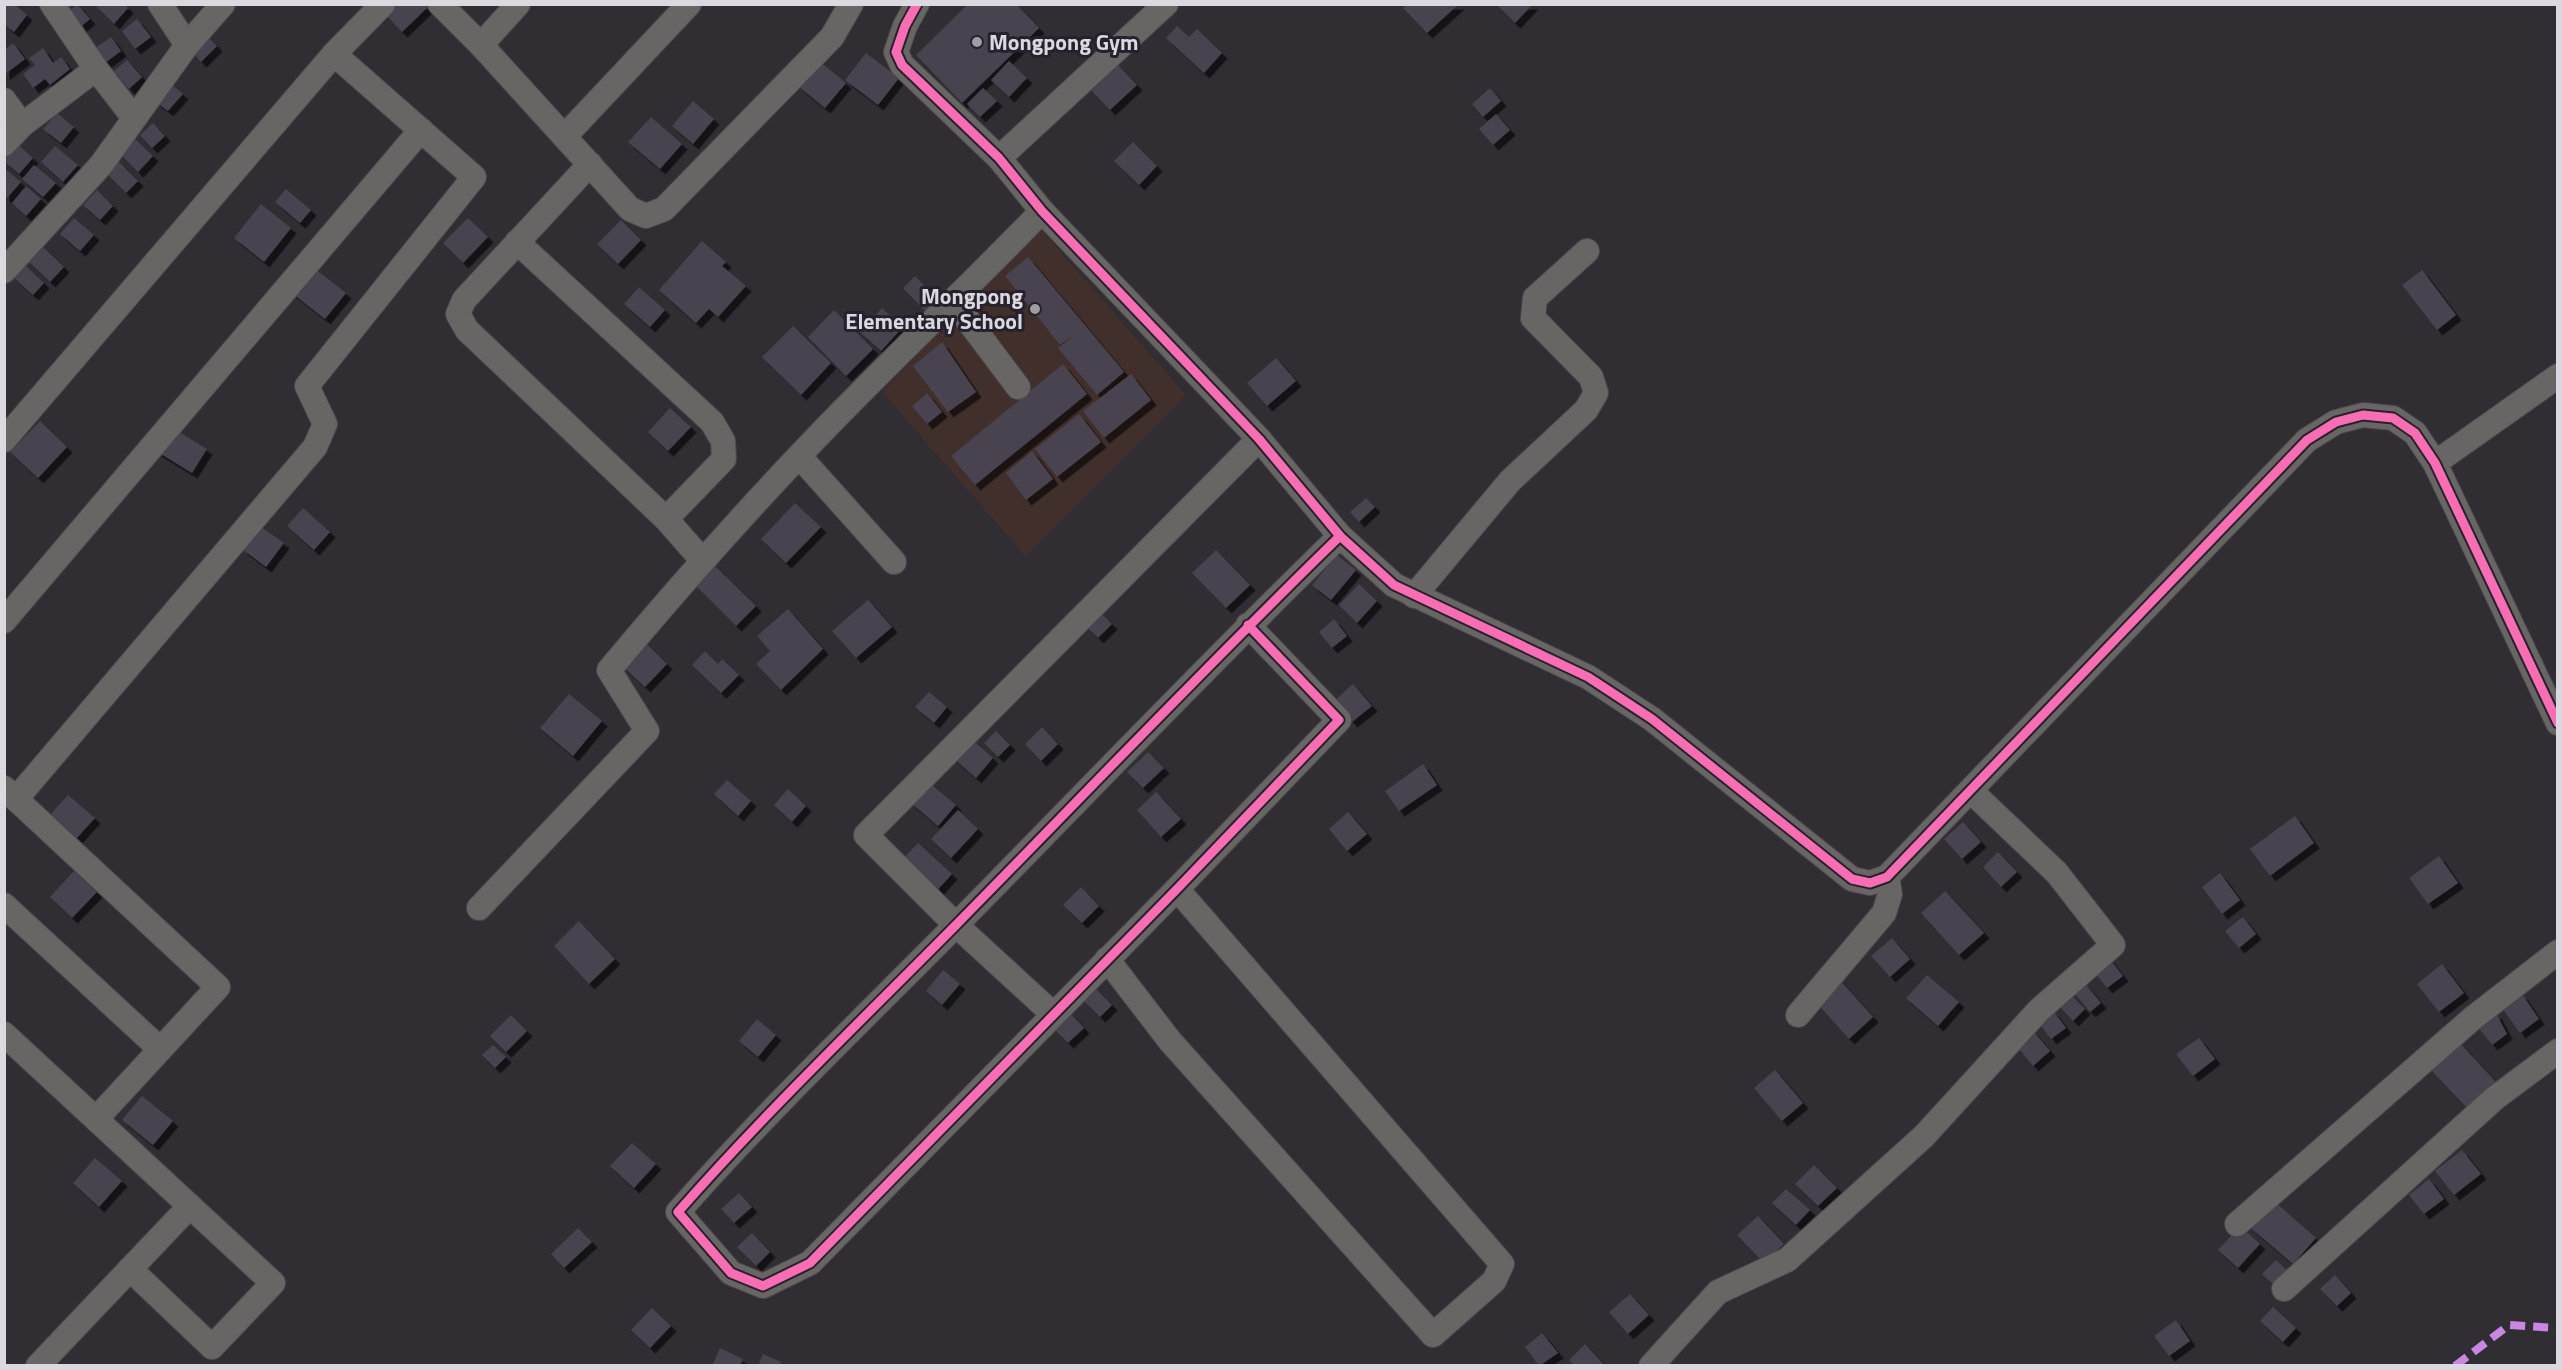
<svg xmlns="http://www.w3.org/2000/svg" width="2562" height="1370" viewBox="0 0 2562 1370" font-family="'Titillium Web',sans-serif">
  <style>
    .education { fill: #402f2a }
    .building { fill: #49424f; filter: url(#shadow) }
    .lines { fill: none; stroke-linecap: round; stroke-linejoin: round }
    .minor-casing { stroke: #4b494e; stroke-width: 26 }
    .minor { stroke: #686665; stroke-width: 24 }
    .quiet { stroke: #c787e3; stroke-width: 8; stroke-dasharray: 15 8; stroke-linecap: butt }
    .cycleway-casing { stroke: #26212c; stroke-width: 13 }
    .cycleway { stroke: #f96db3; stroke-width: 9 }
    .poi-dot { fill: #9f9ca3; stroke: #26212c; stroke-width: 2 }
    .labels { text-anchor: middle; stroke-width: 6; stroke-linejoin: round; paint-order: stroke }
    .poi-label { font-size: 22px; font-weight: bold; fill: #dbd8df; stroke: #26212c; text-anchor: start }
  </style>
  <defs>
    <filter id="shadow"><feDropShadow dx="5.5" dy="5.5" stdDeviation="0" flood-color="#0009"/></filter>
  </defs>
  <rect width="100%" height="100%" fill="#302d33"/>
  <!-- education -->
  <polygon class="education" points="1038,226 1186,395 1025,556 882,392"/>
  <!-- building -->
  <g class="building">
    <polygon points="5,4 14,4 27,15 14,32 5,25"/>
    <polygon points="77,4 90,19 78,29 65,14"/>
    <polygon points="94,4 125,4 128,8 114,24"/>
    <polygon points="389,4 425,4 428,7 402,32 382,11"/>
    <polygon points="968,4 1016,4 1039,28 962,103 916,55"/>
    <polygon points="1406,4 1459,4 1427,33 1403,8"/>
    <polygon points="1496,4 1533,4 1515,23"/>
    <polygon points="137,19 151,37 135,49 122,31"/>
    <polygon points="1177,26 1189,37 1197,29 1222,53 1204,73 1166,38"/>
    <polygon points="207,36 217,46 201,62 191,51"/>
    <polygon points="111,37 121,51 105,63 94,49"/>
    <polygon points="13,43 25,59 4,75 4,50"/>
    <polygon points="43,48 53,63 61,57 70,69 50,85 45,79 33,88 23,74 35,65 29,58"/>
    <polygon points="866,53 899,78 878,105 845,80"/>
    <polygon points="127,60 142,77 129,89 114,71"/>
    <polygon points="818,60 846,83 825,108 798,86"/>
    <polygon points="1009,61 1027,78 1009,97 991,80"/>
    <polygon points="1116,63 1137,85 1110,110 1089,88"/>
    <polygon points="170,83 183,94 168,111 155,101"/>
    <polygon points="983,88 997,101 980,117 967,104"/>
    <polygon points="1490,88 1501,101 1483,117 1472,104"/>
    <polygon points="693,101 714,119 693,144 672,126"/>
    <polygon points="57,113 74,127 61,143 43,129"/>
    <polygon points="1496,114 1510,130 1493,145 1479,129"/>
    <polygon points="651,117 682,144 660,169 628,142"/>
    <polygon points="153,123 165,136 152,148 140,135"/>
    <polygon points="132,136 153,156 138,172 117,151"/>
    <polygon points="15,142 33,158 19,174 4,161 4,153"/>
    <polygon points="1133,142 1157,166 1139,185 1114,161"/>
    <polygon points="55,146 78,165 63,182 41,162"/>
    <polygon points="118,161 138,181 126,193 106,173"/>
    <polygon points="34,165 56,183 43,197 22,179"/>
    <polygon points="4,168 21,182 7,198 4,196"/>
    <polygon points="26,186 41,199 26,216 12,203"/>
    <polygon points="286,189 311,210 300,223 275,202"/>
    <polygon points="97,190 113,206 100,220 83,205"/>
    <polygon points="261,204 291,228 264,262 234,238"/>
    <polygon points="74,218 94,235 80,251 60,234"/>
    <polygon points="468,218 488,237 463,263 443,243"/>
    <polygon points="621,220 641,240 618,264 597,244"/>
    <polygon points="702,241 726,262 722,266 746,286 718,317 709,309 696,323 659,290"/>
    <polygon points="42,246 64,267 50,282 28,261"/>
    <polygon points="1028,257 1124,372 1097,395 1058,348 1074,335 1060,345 1005,276"/>
    <polygon points="309,264 346,293 325,319 288,290"/>
    <polygon points="26,266 44,283 33,295 14,278"/>
    <polygon points="2422,270 2456,315 2437,330 2402,285"/>
    <polygon points="915,276 938,299 926,312 903,288"/>
    <polygon points="639,287 665,310 650,327 624,304"/>
    <polygon points="882,308 903,327 881,351 860,332"/>
    <polygon points="834,310 873,349 846,376 808,337"/>
    <polygon points="793,326 831,363 801,395 762,357"/>
    <polygon points="942,342 976,392 948,412 913,366"/>
    <polygon points="1276,358 1296,381 1267,406 1247,383"/>
    <polygon points="1063,364 1087,394 975,485 951,456"/>
    <polygon points="1131,374 1151,400 1104,438 1083,411"/>
    <polygon points="927,393 942,412 927,424 912,406"/>
    <polygon points="670,408 691,427 668,451 648,432"/>
    <polygon points="1079,414 1101,442 1057,477 1035,449"/>
    <polygon points="40,421 67,447 38,478 10,452"/>
    <polygon points="171,427 207,449 192,473 156,451"/>
    <polygon points="1032,451 1053,479 1026,500 1006,473"/>
    <polygon points="1366,498 1375,507 1359,522 1350,512"/>
    <polygon points="795,503 821,527 786,563 761,539"/>
    <polygon points="303,508 330,532 314,550 287,526"/>
    <polygon points="260,526 284,543 266,567 242,549"/>
    <polygon points="1216,550 1250,585 1226,608 1192,573"/>
    <polygon points="1337,555 1356,570 1331,600 1312,585"/>
    <polygon points="712,563 756,606 736,626 693,583"/>
    <polygon points="1359,584 1377,601 1357,623 1339,605"/>
    <polygon points="868,600 892,627 856,658 832,631"/>
    <polygon points="788,609 823,649 781,690 756,664 770,651 757,636"/>
    <polygon points="1098,610 1112,624 1098,638 1084,624"/>
    <polygon points="1334,619 1347,636 1332,648 1319,632"/>
    <polygon points="642,639 667,664 645,687 619,663"/>
    <polygon points="705,651 718,664 722,659 739,675 721,693 692,665"/>
    <polygon points="1353,684 1372,706 1352,722 1334,701"/>
    <polygon points="929,692 947,707 934,723 915,707"/>
    <polygon points="569,694 602,721 573,756 540,728"/>
    <polygon points="1042,727 1058,744 1041,761 1025,744"/>
    <polygon points="996,731 1010,745 998,757 984,743"/>
    <polygon points="968,736 993,758 976,778 950,755"/>
    <polygon points="1148,752 1164,768 1143,788 1127,772"/>
    <polygon points="1423,764 1437,785 1399,811 1385,791"/>
    <polygon points="727,780 751,801 738,816 714,794"/>
    <polygon points="927,781 956,805 938,826 910,802"/>
    <polygon points="788,789 806,806 792,822 774,805"/>
    <polygon points="1156,792 1181,819 1161,837 1137,810"/>
    <polygon points="68,795 95,818 75,840 48,817"/>
    <polygon points="958,810 978,829 951,858 931,839"/>
    <polygon points="1348,812 1367,834 1347,851 1329,829"/>
    <polygon points="2295,816 2314,843 2270,876 2250,849"/>
    <polygon points="1963,822 1981,842 1962,859 1944,839"/>
    <polygon points="918,843 952,874 933,895 898,864"/>
    <polygon points="1998,852 2017,872 2001,887 1983,867"/>
    <polygon points="2439,856 2458,883 2428,904 2409,878"/>
    <polygon points="74,871 97,892 72,918 50,897"/>
    <polygon points="2220,873 2240,900 2222,914 2202,887"/>
    <polygon points="1081,887 1099,906 1082,923 1063,905"/>
    <polygon points="1945,891 1984,933 1959,955 1921,913"/>
    <polygon points="2243,917 2256,934 2239,948 2225,931"/>
    <polygon points="579,921 615,959 589,984 554,946"/>
    <polygon points="1892,938 1910,959 1890,977 1871,956"/>
    <polygon points="2108,957 2123,976 2107,988 2092,969"/>
    <polygon points="2442,964 2464,993 2439,1012 2417,984"/>
    <polygon points="943,970 960,984 942,1005 926,991"/>
    <polygon points="1927,975 1959,1002 1938,1026 1906,998"/>
    <polygon points="1839,979 1873,1017 1849,1039 1815,1001"/>
    <polygon points="2086,985 2101,1003 2090,1012 2075,994"/>
    <polygon points="1096,989 1112,1005 1100,1017 1084,1001"/>
    <polygon points="2522,994 2539,1019 2520,1033 2502,1008"/>
    <polygon points="2072,996 2085,1009 2073,1021 2060,1007"/>
    <polygon points="1068,1011 1084,1028 1068,1043 1052,1027"/>
    <polygon points="2053,1011 2066,1028 2051,1039 2038,1022"/>
    <polygon points="2496,1013 2507,1034 2492,1045 2478,1027"/>
    <polygon points="511,1015 527,1031 506,1052 490,1036"/>
    <polygon points="757,1019 776,1035 758,1057 739,1041"/>
    <polygon points="2033,1031 2050,1051 2033,1066 2016,1045"/>
    <polygon points="2199,1038 2215,1059 2193,1076 2176,1054"/>
    <polygon points="2460,1043 2496,1082 2467,1108 2431,1070"/>
    <polygon points="493,1045 506,1057 495,1068 482,1055"/>
    <polygon points="1775,1070 1803,1103 1782,1121 1754,1088"/>
    <polygon points="142,1096 173,1121 153,1145 122,1120"/>
    <polygon points="632,1143 656,1164 634,1188 610,1166"/>
    <polygon points="2462,1150 2481,1174 2454,1195 2435,1171"/>
    <polygon points="95,1158 122,1181 99,1207 73,1183"/>
    <polygon points="1814,1165 1837,1188 1818,1206 1795,1184"/>
    <polygon points="2429,1179 2444,1199 2424,1214 2409,1195"/>
    <polygon points="1786,1189 1810,1210 1796,1225 1772,1203"/>
    <polygon points="739,1193 752,1207 734,1223 721,1209"/>
    <polygon points="2274,1201 2316,1238 2293,1264 2251,1228"/>
    <polygon points="1758,1216 1784,1244 1764,1263 1737,1235"/>
    <polygon points="2240,1226 2260,1244 2238,1268 2218,1250"/>
    <polygon points="578,1228 592,1242 564,1268 551,1254"/>
    <polygon points="752,1233 770,1252 756,1266 737,1247"/>
    <polygon points="2276,1260 2290,1273 2276,1287 2262,1274"/>
    <polygon points="2335,1275 2351,1293 2337,1306 2320,1289"/>
    <polygon points="1630,1294 1649,1315 1628,1334 1609,1312"/>
    <polygon points="2273,1307 2296,1328 2283,1342 2260,1321"/>
    <polygon points="652,1308 671,1326 650,1348 631,1330"/>
    <polygon points="2176,1320 2190,1341 2169,1356 2154,1336"/>
    <polygon points="1542,1333 1558,1353 1539,1366 1525,1347"/>
    <polygon points="1585,1344 1605,1366 1575,1366 1569,1360"/>
    <polygon points="720,1348 743,1359 740,1366 712,1366"/>
    <polygon points="763,1354 781,1362 779,1366 758,1366"/>
  </g>
  <g class="lines">
    <defs>
      <g id="minor">
        <polyline points="52,4 96,69 134,118"/>
        <polyline points="160,4 187,45"/>
        <polyline points="440,4 481,45 630,209 646,216 664,209 832,37 851,4"/>
        <polyline points="917,4 905,26 896,52 902,65 999,158 1042,211 1259,439 1340,536 1394,585 1588,677 1652,719 1852,879 1870,883 1887,877 2307,440 2336,422 2363,415 2393,418 2415,433 2435,463 2558,723"/>
        <polyline points="481,45 518,4"/>
        <polyline points="4,100 22,125"/>
        <polyline points="565,136 689,4"/>
        <polyline points="4,144 22,125 96,69"/>
        <polyline points="999,158 1166,4"/>
        <polyline points="590,164 464,300 458,314 467,330 666,519 702,560"/>
        <polyline points="517,242 712,422 723,441 724,459 666,519"/>
        <polyline points="4,271 101,165 187,45 223,4"/>
        <polyline points="954,302 1018,387"/>
        <polyline points="4,440 334,54 383,4"/>
        <polyline points="800,457 894,562"/>
        <polyline points="2435,463 2558,376"/>
        <polyline points="1414,596 1510,481 1586,410 1596,393 1591,377 1533,318 1535,298 1587,251"/>
        <polyline points="4,621 421,130"/>
        <path d="M1248 625 1339 720 1177 889 810 1263 763 1286 731 1273 678 1212C766 1112 862 1020 956 925 1084 795 1209 663 1340 536"/>
        <polyline points="4,788 218,987 96,1119"/>
        <polyline points="16,799 315,447 325,424 307,386 474,177 334,54"/>
        <polyline points="4,905 160,1049"/>
        <path d="M479 908 647 731 609 670C676 590 745 512 818 436 891 360 969 287 1042 211"/>
        <polyline points="1107,959 1170,1041 1433,1335 1494,1281 1502,1264 1177,889"/>
        <polyline points="1053,1014 956,925 866,835 1259,439"/>
        <polyline points="1798,1015 1884,913 1890,894 1887,877"/>
        <polyline points="4,1034 273,1283 212,1347 130,1269"/>
        <polyline points="2237,1224 2473,1018 2558,952"/>
        <polyline points="2284,1289 2495,1098 2558,1051"/>
        <polyline points="38,1366 190,1206"/>
        <polyline points="1651,1366 1718,1292 1787,1260 1924,1136 2039,1010 2113,945 2057,873 1972,792"/>
      </g>
    </defs>
    <!-- minor casing -->
    <use href="#minor" class="minor-casing"/>
    <!-- minor -->
    <use href="#minor" class="minor"/>
    <!-- quiet -->
    <polyline class="quiet" points="2455,1366 2509,1325 2558,1328"/>
    <defs>
      <g id="cycleway">
        <polyline points="917,4 905,26 896,52 902,65 999,158 1042,211 1259,439 1340,536 1394,585 1588,677 1652,719 1852,879 1870,883 1887,877 2307,440 2336,422 2363,415 2393,418 2415,433 2435,463 2558,723"/>
        <path d="M1248 625 1339 720 1177 889 810 1263 763 1286 731 1273 678 1212C766 1112 862 1020 956 925 1084 795 1209 663 1340 536"/>
      </g>
    </defs>
    <!-- cycleway casing -->
    <use href="#cycleway" class="cycleway-casing"/>
    <!-- cycleway -->
    <use href="#cycleway" class="cycleway"/>
  </g>
  <!-- markers -->
  <g class="poi-dot">
    <circle cx="977" cy="42" r="6"/>
    <circle cx="1035" cy="309" r="6"/>
  </g>
  <g class="labels">
    <!-- poi labels -->
    <g class="poi-label">
      <text x="989" y="50">Mongpong Gym</text>
      <text x="1023" y="304" text-anchor="end">Mongpong<tspan x="1023" dy="25">Elementary School</tspan></text>
    </g>
  </g>
  <!-- border -->
  <rect width="2562" height="1370" fill="none" stroke="#dbd8df" stroke-width="12"/>
</svg>
